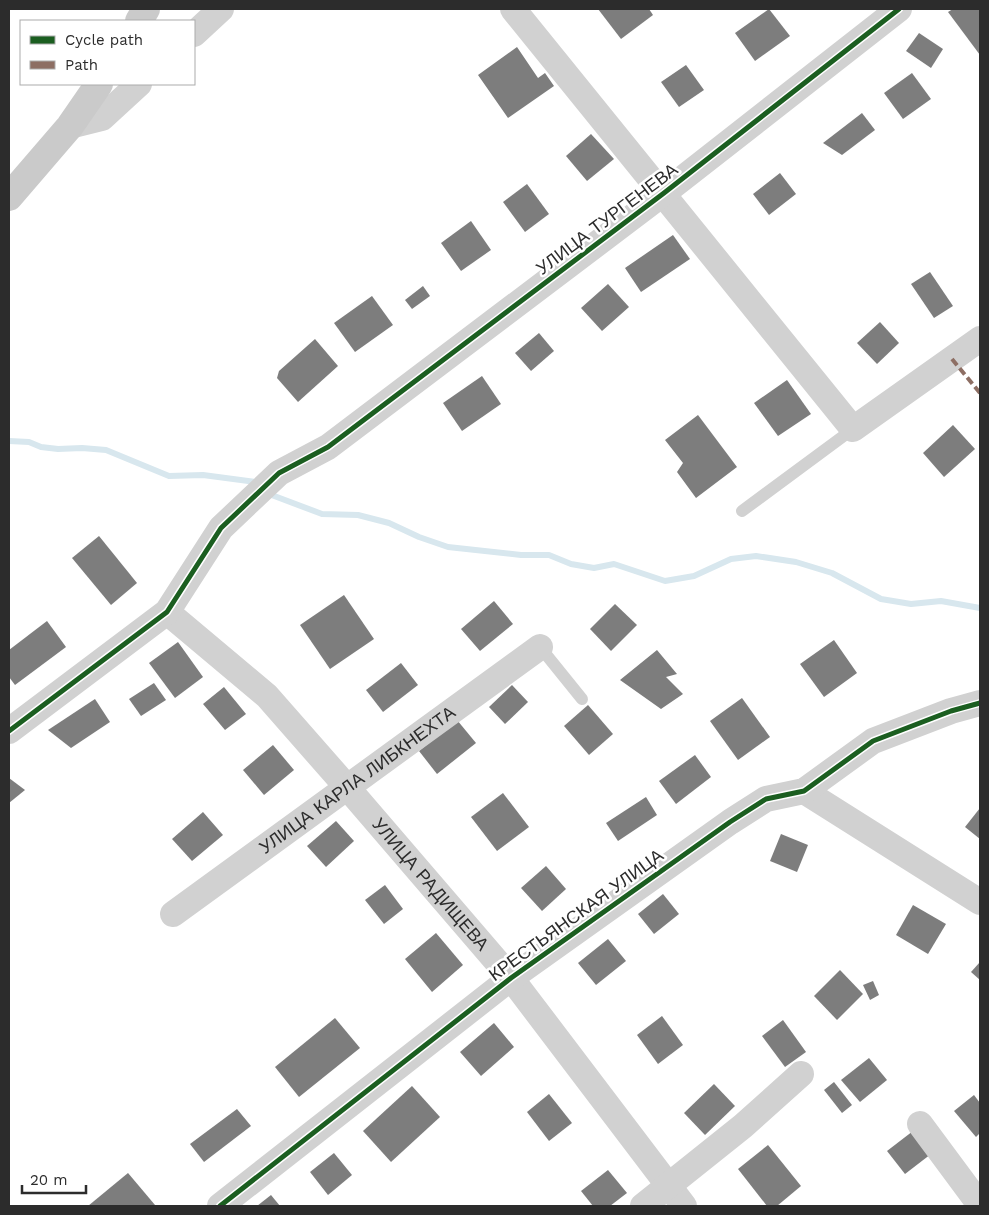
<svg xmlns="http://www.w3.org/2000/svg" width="989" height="1215" viewBox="0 0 989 1215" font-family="'Work Sans',sans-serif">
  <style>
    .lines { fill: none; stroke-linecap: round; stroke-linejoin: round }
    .stream { stroke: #d8e7ee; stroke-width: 6 }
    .building { fill: #7d7d7d }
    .lane { stroke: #d1d1d1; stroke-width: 12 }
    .street { stroke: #d1d1d1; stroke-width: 26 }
    .secondary { stroke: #cacaca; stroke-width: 28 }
    .quiet { stroke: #8d6e63; stroke-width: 4; stroke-dasharray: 8 4; stroke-linecap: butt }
    .cycleway-casing { stroke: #fff; stroke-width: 8 }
    .cycleway { stroke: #1b5e20; stroke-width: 5 }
    .labels { text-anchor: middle; stroke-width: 5; stroke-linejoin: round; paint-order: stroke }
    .street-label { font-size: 18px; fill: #2c2c2c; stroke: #fff }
  </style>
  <rect width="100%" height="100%" fill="#fff"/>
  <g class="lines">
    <!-- stream -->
    <g class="stream">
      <polyline points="9,441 29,442 41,447 58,449 82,448 106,450 169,476 203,475 256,482"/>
      <polyline points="269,494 322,514 358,515 389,523 419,537 448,547 521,555 549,555 571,564 594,568 614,564 665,581 694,576 731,559 756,556 796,562 832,573 881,599 911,604 941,601 980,608"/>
    </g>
  </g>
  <!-- building -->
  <g class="building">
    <polygon points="598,9 649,9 653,15 621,39"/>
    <polygon points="769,9 790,36 755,61 735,33"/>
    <polygon points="953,9 980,9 980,55 948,12"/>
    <polygon points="919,33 943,49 931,68 906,51"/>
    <polygon points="517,47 538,78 545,73 554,86 508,118 478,75"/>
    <polygon points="686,65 704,90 679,107 661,82"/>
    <polygon points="912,73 931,99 903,119 884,93"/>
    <polygon points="862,113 875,130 842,155 823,143"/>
    <polygon points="591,134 614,159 587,181 566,156"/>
    <polygon points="780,173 796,194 769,215 753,194"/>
    <polygon points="527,184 549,214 525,232 503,202"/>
    <polygon points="471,221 491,250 461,271 441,243"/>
    <polygon points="673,235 690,259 641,292 625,268"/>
    <polygon points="930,272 953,306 934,318 911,284"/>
    <polygon points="608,284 629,307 602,331 581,308"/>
    <polygon points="423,286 430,296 412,309 405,300"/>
    <polygon points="372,296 393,325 355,352 334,323"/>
    <polygon points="880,322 899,343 877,364 857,343"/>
    <polygon points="539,333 554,351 531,371 515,353"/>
    <polygon points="315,339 338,366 298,402 277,378 279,371"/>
    <polygon points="482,376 501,404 462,431 443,403"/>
    <polygon points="787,380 811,414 778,436 754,403"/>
    <polygon points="698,415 737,467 696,498 677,472 683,463 665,440"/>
    <polygon points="953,425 975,449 944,477 923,453"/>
    <polygon points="99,536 137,583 111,605 72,558"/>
    <polygon points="344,595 374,639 330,669 300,625"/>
    <polygon points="494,601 513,624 480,651 461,629"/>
    <polygon points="615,604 637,625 611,651 590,629"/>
    <polygon points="47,621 66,647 15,685 9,677 9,650"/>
    <polygon points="834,640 857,673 824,697 800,664"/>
    <polygon points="178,642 203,677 175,698 149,663"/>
    <polygon points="657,650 677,674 666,677 683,694 661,709 620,680"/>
    <polygon points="401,663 418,685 383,712 366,690"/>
    <polygon points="154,683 166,700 141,716 129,699"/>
    <polygon points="512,685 528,702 505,724 489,707"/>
    <polygon points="224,687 246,714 225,730 203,704"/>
    <polygon points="742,698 770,737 738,760 710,721"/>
    <polygon points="95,699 110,722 71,748 48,730"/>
    <polygon points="588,705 613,734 589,755 564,726"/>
    <polygon points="457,720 476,743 437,774 419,751"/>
    <polygon points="273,745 294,770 264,795 243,770"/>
    <polygon points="695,755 711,777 676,804 659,781"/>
    <polygon points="9,778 25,790 9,803"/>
    <polygon points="503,793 529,827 497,851 471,817"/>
    <polygon points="646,797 657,815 618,841 606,823"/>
    <polygon points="980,808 980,839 965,827"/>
    <polygon points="203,812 223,835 192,861 172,839"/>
    <polygon points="336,821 354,841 326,867 307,846"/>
    <polygon points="781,834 808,845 797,872 770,861"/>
    <polygon points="546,866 566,889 542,911 521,888"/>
    <polygon points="385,885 403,909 384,924 365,900"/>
    <polygon points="663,894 679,914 654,934 638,914"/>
    <polygon points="913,905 946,924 928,954 896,935"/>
    <polygon points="436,933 463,965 432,992 405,959"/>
    <polygon points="608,939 626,961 596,985 578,963"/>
    <polygon points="980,962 980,980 971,972"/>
    <polygon points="840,970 863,994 837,1020 814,996"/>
    <polygon points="873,981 879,995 870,1000 863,985"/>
    <polygon points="662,1016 683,1045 658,1064 637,1035"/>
    <polygon points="335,1018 360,1048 299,1097 275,1067"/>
    <polygon points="783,1020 806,1052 785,1067 762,1036"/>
    <polygon points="494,1023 514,1047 481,1076 460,1052"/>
    <polygon points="869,1058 887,1080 860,1102 841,1080"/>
    <polygon points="834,1082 852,1105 842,1113 824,1090"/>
    <polygon points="714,1084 735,1106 705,1135 684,1113"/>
    <polygon points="412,1086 440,1117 391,1162 363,1131"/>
    <polygon points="549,1094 572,1123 549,1141 527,1112"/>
    <polygon points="974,1095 980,1103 980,1133 976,1137 954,1111"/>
    <polygon points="237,1109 251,1126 204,1162 190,1144"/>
    <polygon points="913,1131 931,1154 905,1174 887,1151"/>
    <polygon points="768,1145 801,1186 777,1206 767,1206 738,1169"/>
    <polygon points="334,1153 352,1175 328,1195 310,1172"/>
    <polygon points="608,1170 627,1193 610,1206 593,1206 581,1191"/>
    <polygon points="128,1173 155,1205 88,1206"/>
    <polygon points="271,1195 280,1206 257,1206"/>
  </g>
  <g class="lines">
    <!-- lane -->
    <g class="lane">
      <polyline points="742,511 853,429"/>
      <polyline points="540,647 582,699"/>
    </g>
    <!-- street -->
    <g class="street">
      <polyline points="513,9 853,429 980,339"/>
      <polyline points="194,34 221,9"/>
      <polyline points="70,126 102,118 139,84"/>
      <path id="s1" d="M167 612 267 696 346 786 511 978 684 1206"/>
      <polyline points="9,731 167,612 221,528 279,473 328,447 664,193 899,9"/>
      <polyline points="804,791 980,902"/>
      <path id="s2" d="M173 914 540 647"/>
      <polyline points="920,1124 980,1205"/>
      <polyline points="220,1206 511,978 730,822 766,799 804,791 873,741 951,711 980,703"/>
      <polyline points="643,1206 743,1126 801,1074"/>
    </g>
    <!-- secondary -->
    <g class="secondary">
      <polyline points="139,21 146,9"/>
      <polyline points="9,197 70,126 99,84"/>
    </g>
    <!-- quiet -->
    <polyline class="quiet" points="952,359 980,393"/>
    <defs>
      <g id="cycleway">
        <polyline points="9,731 167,612 221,528 279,473 328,447 664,193 899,9"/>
        <polyline points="220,1206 511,978 730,822 766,799 804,791 873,741 951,711 980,703"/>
      </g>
    </defs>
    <!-- cycleway casing -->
    <use href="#cycleway" class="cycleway-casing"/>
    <!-- cycleway -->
    <use href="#cycleway" class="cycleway"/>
  </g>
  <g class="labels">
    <!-- street labels -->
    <g class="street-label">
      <text transform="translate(607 219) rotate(-37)" y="6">УЛИЦА ТУРГЕНЕВА</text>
      <text dy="6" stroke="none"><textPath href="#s2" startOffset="228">УЛИЦА КАРЛА ЛИБКНЕХТА</textPath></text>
      <text dy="6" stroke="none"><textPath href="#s1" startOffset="380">УЛИЦА РАДИЩЕВА</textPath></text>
      <text transform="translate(576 915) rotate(-36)" y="6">КРЕСТЬЯНСКАЯ УЛИЦА</text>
    </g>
  </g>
  <!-- border -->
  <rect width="989" height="1215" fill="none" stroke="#2c2c2c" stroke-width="20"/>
  <!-- legend -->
  <rect x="20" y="20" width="175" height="65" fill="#ffffff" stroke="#ababab"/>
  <rect x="30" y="36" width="25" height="8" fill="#1b5e20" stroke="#ababab"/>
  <text x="65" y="45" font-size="15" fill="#2c2c2c">Cycle path</text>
  <rect x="30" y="61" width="25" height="8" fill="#8d6e63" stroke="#ababab"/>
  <text x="65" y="70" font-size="15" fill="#2c2c2c">Path</text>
  <!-- scale -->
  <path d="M22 1185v8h64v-8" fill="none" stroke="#2c2c2c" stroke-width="2.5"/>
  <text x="30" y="1185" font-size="15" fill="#2c2c2c" stroke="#ffffff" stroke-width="4" paint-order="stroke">20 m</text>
</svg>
